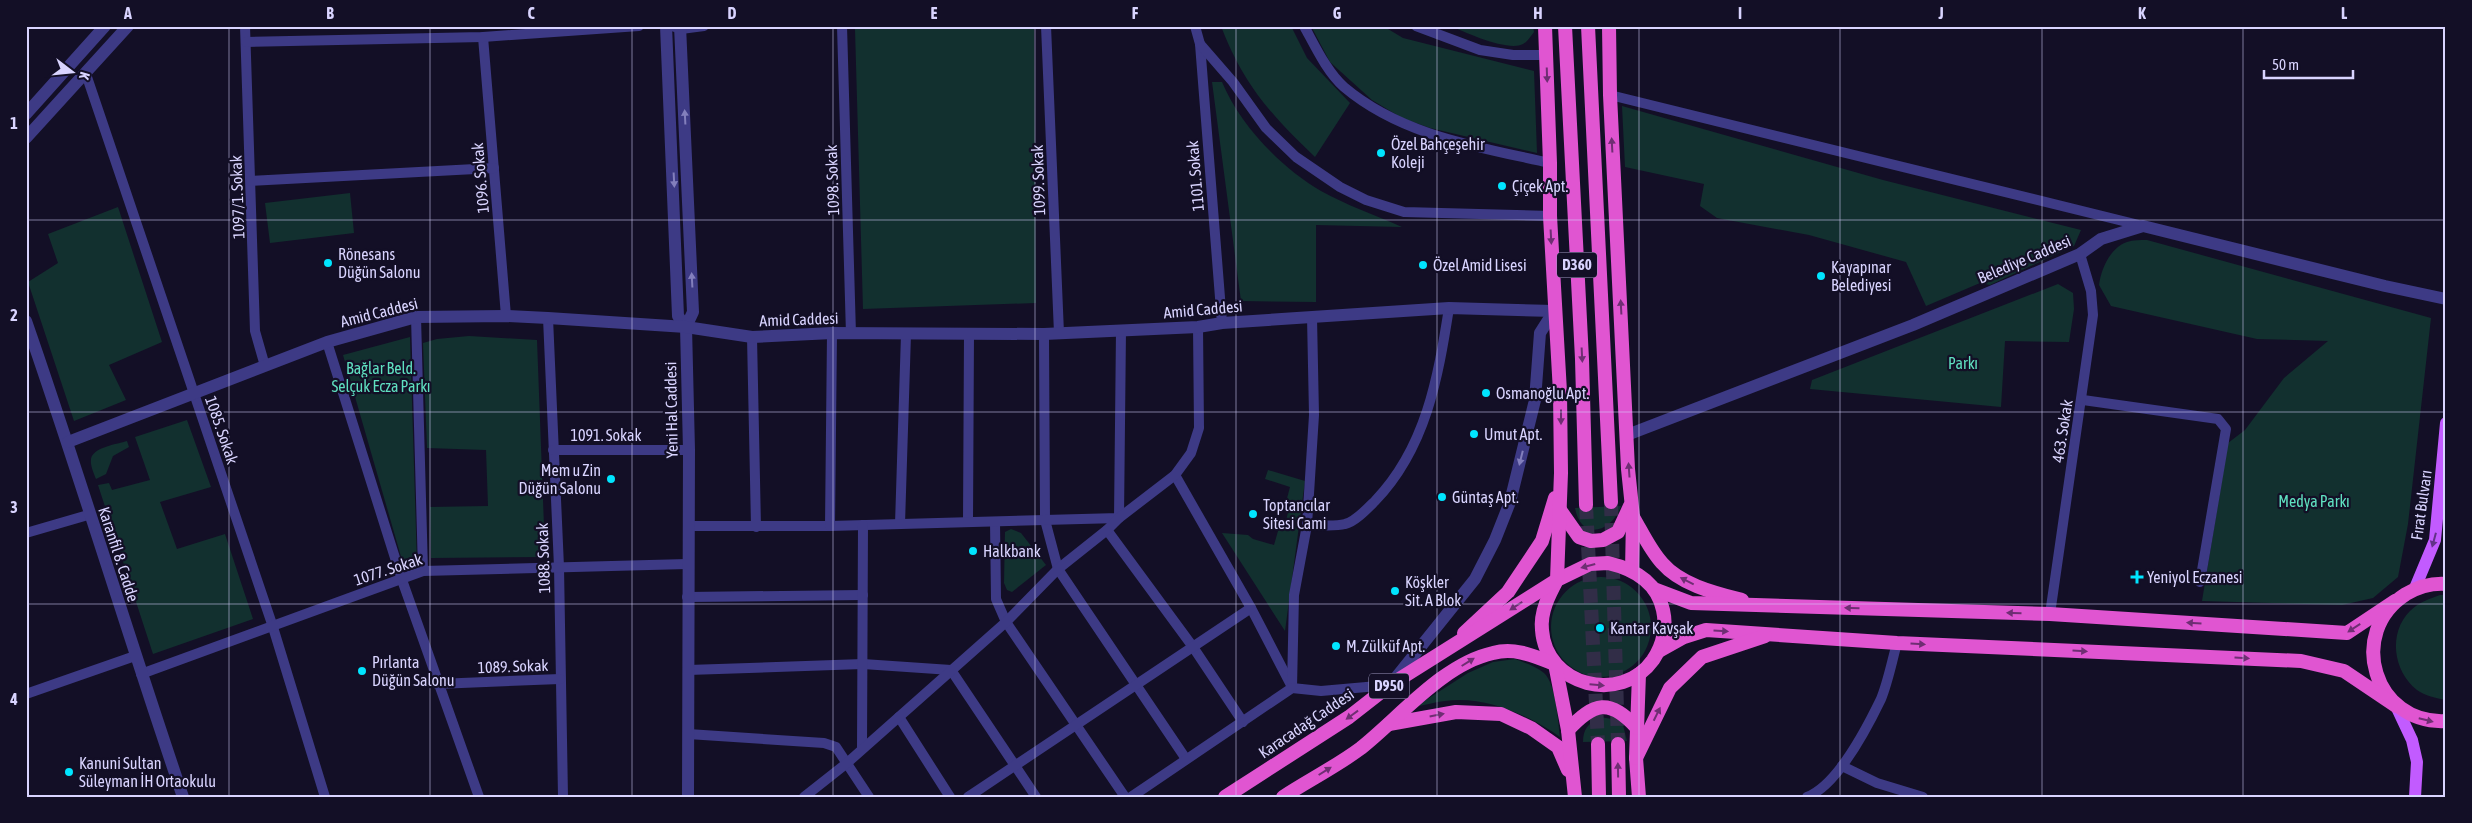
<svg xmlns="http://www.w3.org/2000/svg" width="2472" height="823" viewBox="0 0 2472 823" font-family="'Asap Condensed',sans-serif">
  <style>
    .green { fill: #12302f }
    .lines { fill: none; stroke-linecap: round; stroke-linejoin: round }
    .trunk-tunnel { stroke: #312d47; stroke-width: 14; stroke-dasharray: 14 7; stroke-linecap: butt }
    .minor { stroke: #3d3a85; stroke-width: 10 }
    .tertiary { stroke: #3d3a85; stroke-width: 12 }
    .primary { stroke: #c25bff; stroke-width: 12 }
    .trunk { stroke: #e055d1; stroke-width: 14 }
    .oneway { fill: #6f2e73 }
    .oneway2 { fill: #837fbc }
    .oneway3 { fill: #623188 }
    .grid { fill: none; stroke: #d9d4ff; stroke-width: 1; stroke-opacity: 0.55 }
    .poi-dot { fill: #00e5ff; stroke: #130f26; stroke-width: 2 }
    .labels { text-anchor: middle; stroke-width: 4.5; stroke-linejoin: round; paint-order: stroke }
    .shield { fill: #130f26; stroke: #9e99be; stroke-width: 1 }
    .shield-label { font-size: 15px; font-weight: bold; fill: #d9d4ff }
    .poi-label { font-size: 16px; fill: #d9d4ff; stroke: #130f26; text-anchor: start }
    .street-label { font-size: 16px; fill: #d9d4ff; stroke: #130f26 }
    .park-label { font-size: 16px; fill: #5fe0c0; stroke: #130f26 }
    .neatline { fill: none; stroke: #d9d4ff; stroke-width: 2 }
    .grid-label { font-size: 16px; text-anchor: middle; font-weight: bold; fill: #d9d4ff }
  </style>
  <rect width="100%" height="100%" fill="#130f26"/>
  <!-- green -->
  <g class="green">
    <polygon points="923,26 1034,26 1036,303 863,309 855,29"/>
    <path d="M1221 26H1291L1307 58 1350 103 1315 157C1271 115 1243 84 1221 26Z"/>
    <polygon points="1311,26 1383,26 1403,38 1534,71 1537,153 1430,128 1402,118 1372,100 1330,62"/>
    <path d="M1451 26H1533L1534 32C1531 36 1527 42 1523 44 1509 52 1466 33 1451 26Z"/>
    <path d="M1212 82H1222C1240 125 1281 168 1321 191 1346 205 1375 215 1402 227L1316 225V302L1241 301Z"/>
    <polygon points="1622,106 1883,180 2081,230 2074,246 1990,285 1980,283 1926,306 1906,262 1809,235 1717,218 1700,206 1704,184 1625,167"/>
    <polygon points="350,193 354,233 270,243 265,203"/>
    <polygon points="118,207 162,342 109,365 126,400 74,421 28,282 58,263 48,234"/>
    <path d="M2147 240 2431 318 2408 524 2398 577 2373 598 2342 605 2202 601 2228 443 2245 430 2284 378 2328 341 2257 339 2111 306 2099 285C2101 269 2110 248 2127 242 2133 240 2141 240 2147 240Z"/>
    <polygon points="2058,284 2073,293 2074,309 2069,342 2005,341 2001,407 1810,389 1812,380"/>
    <polygon points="469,336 537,340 545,553 543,557 431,558 430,507 488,506 486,450 427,448 423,343 437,339"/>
    <polygon points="410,337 417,564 404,567 343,355"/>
    <polygon points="187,420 211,487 160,502 177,549 225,534 253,619 153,654 98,485 109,483 112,490 150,480 135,437"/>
    <path d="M127 441 129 447 113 456 106 474 96 479C94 474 90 465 91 459 93 447 118 444 127 441Z"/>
    <polygon points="1268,470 1305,481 1285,631 1222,533 1248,535 1253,539 1274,545 1280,524 1285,525 1289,508 1285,506 1290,487 1265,479"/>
    <path d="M1621 506C1612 532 1581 542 1575 508Z"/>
    <polygon points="1011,529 1021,533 1046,565 1012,592 1007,590 1004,583 1005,532"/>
    <circle cx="1601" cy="627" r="50"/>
    <path d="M2440 595H2446V700C2436 698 2425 696 2417 690 2393 671 2388 633 2410 611 2419 602 2429 599 2440 595Z"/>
    <path d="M1515 659C1525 663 1536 666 1544 673 1556 684 1558 721 1560 737 1529 715 1484 695 1445 701 1435 702 1425 705 1415 707L1468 673 1493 662Z"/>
    <path d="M1600 717 1612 719 1623 725 1627 741 1583 742C1583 729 1588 724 1600 717Z"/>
  </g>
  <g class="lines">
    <!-- trunk-tunnel -->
    <g class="trunk-tunnel">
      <polyline points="1611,502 1618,744"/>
      <polyline points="1586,505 1598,744"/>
    </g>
    <!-- minor -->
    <g class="minor">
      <polyline points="245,26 255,331 265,366"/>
      <polyline points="672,26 681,29 704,26"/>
      <polyline points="842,26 851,334"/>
      <polyline points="1046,26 1059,333"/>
      <polyline points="1195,26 1200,44 1222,323"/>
      <path d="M1304 26C1315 46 1327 72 1344 87 1402 136 1479 147 1550 163"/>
      <polyline points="1416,26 1480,50 1513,55 1546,55"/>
      <polyline points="483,37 506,316"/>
      <polyline points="246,42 483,37 639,26"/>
      <polyline points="1200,44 1233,82 1266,128 1296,157 1340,187 1366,200 1404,212 1550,216"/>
      <polyline points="86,74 272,624 325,797"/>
      <polyline points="1610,95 2143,226"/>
      <polyline points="251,181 494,168"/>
      <polyline points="416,317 423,571"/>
      <polyline points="548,318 559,567 563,797"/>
      <polyline points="1044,334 1045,520 1058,569 1186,759"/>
      <polyline points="752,337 756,527"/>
      <polyline points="327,342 402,580 479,797"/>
      <polyline points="2083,400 2218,419 2226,429 2200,582"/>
      <polyline points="553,450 689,450"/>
      <polyline points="1175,475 1251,608 1292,687"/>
      <polyline points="968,521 969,334"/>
      <polyline points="995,522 996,599 1006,622 1125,797"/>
      <polyline points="900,524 906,334"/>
      <path d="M1307 525C1319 525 1334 527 1345 524 1355 522 1368 508 1375 501 1426 448 1438 378 1449 308"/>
      <polyline points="688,526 830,526 1119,518 1121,330"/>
      <polyline points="830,526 832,333"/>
      <polyline points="1107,530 1193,647 1243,722"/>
      <polyline points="26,533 88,515"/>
      <polyline points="687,597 863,595"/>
      <polyline points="2050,614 2093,315 2091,291 2080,254"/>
      <polyline points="688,670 863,664 951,670 1036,797"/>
      <polyline points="141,674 423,571 687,564"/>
      <polyline points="437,684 560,679"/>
      <polyline points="1292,688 1294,595 1307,525 1314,415 1312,317"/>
      <polyline points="26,694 135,656"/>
      <polyline points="899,717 950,797"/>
      <polyline points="688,734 824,743 836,747 869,797"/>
      <polyline points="862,747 863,525"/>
      <polyline points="1842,766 1877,783 1923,797"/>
      <polyline points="804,797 847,763 1006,622 1058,569 1107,530 1119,518 1175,475 1191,453 1199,428 1198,327"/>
      <polyline points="968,797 1251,608"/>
      <polyline points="1131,797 1292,688 1321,691 1389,685"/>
      <path d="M1807 797C1838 785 1867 728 1881 699 1888 682 1892 661 1897 643"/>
    </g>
    <!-- tertiary -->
    <g class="tertiary">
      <polyline points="666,26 678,316 686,327 689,450 688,797"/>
      <polyline points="680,26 693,312 686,327"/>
      <polyline points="26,114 105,26"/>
      <polyline points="26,138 128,26"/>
      <path d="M26 321C81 479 129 639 183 797"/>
      <polyline points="1627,435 1913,325 2080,254 2101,239 2143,226 2385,286 2446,299"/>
      <polyline points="68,442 327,342 416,317 506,316 548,318 686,327 752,337 832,333 1044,334 1198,327 1222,323 1449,308 1554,311"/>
      <polyline points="1394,680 1475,579 1495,540 1510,502 1535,400 1540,333 1554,311"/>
    </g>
    <!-- primary -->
    <g class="primary">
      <polyline points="2415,588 2435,540 2446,423"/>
      <polyline points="2396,706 2412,740 2417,762 2415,797"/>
    </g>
    <!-- trunk -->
    <g class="trunk">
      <polyline points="1565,26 1582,359 1586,505"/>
      <polyline points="1588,26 1611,502"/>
      <polyline points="1609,26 1610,95 1628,469 1633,517 1632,571"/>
      <polyline points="1560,510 1579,537 1591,541 1603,540 1618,532 1630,506"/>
      <path d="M1633 517C1642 532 1650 550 1662 563 1681 585 1715 593 1742 600"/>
      <path d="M1608 563C1634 569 1657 582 1663 610 1667 628 1663 645 1653 660 1621 705 1546 686 1542 630 1540 612 1549 595 1557 580L1590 564Z"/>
      <path d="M2446 584C2432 583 2418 587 2406 594 2346 632 2374 725 2446 721"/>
      <polyline points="1654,589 1691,603 2050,614 2347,633 2395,601"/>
      <polyline points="1464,633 1508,592 1542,541 1555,498"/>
      <polyline points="1659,651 1684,637 1706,630 1897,643 2301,661 2344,671 2396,706"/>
      <polyline points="1639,674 1636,758 1639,797"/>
      <polyline points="1389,724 1456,712 1501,714 1531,728 1558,747 1568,770"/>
      <path d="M1568 730C1594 702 1610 698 1637 728"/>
      <polyline points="1598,744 1599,797"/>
      <polyline points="1618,744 1619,797"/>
      <polyline points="1636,758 1670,688 1702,657 1765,636"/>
      <polyline points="1225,797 1349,717 1390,685 1557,580 1561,473 1560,392 1550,216 1550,163 1545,26"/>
      <path d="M1283 797C1309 780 1337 766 1361 748 1400 717 1443 664 1493 653 1515 647 1534 656 1555 664L1568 730 1575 797"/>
    </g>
  </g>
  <!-- one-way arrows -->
  <defs><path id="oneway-solid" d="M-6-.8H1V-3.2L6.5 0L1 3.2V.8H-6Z" transform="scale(1.25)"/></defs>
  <g class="oneway">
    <use href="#oneway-solid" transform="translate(1547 75) rotate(88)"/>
    <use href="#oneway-solid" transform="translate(1612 145) rotate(-93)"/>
    <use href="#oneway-solid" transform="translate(1551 237) rotate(87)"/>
    <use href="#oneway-solid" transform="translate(1621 307) rotate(-93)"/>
    <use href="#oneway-solid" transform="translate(1582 355) rotate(87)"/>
    <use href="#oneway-solid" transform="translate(1561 417) rotate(90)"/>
    <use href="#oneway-solid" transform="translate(1629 470) rotate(-94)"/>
    <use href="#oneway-solid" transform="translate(1588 566) rotate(165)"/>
    <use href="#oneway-solid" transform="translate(1687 581) rotate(-153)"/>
    <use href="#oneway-solid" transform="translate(1516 606) rotate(147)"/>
    <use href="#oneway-solid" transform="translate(1852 608) rotate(-178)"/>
    <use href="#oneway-solid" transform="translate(2014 613) rotate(-178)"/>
    <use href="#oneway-solid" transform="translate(2194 623) rotate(-176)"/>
    <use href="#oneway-solid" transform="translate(2354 628) rotate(147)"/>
    <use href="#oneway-solid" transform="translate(1721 631) rotate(3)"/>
    <use href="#oneway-solid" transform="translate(1918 644) rotate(3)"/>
    <use href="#oneway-solid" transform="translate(2080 651) rotate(3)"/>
    <use href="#oneway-solid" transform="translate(2242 658) rotate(3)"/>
    <use href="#oneway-solid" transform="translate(1468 662) rotate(-32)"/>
    <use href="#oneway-solid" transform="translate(1597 685) rotate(5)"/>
    <use href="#oneway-solid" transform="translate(1657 714) rotate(-64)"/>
    <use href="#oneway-solid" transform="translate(1352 715) rotate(144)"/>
    <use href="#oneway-solid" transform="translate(1437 715) rotate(-11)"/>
    <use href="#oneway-solid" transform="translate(2426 720) rotate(14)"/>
    <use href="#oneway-solid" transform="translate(1618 770) rotate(-91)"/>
    <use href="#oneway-solid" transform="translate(1325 771) rotate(-32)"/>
  </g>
  <g class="oneway2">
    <use href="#oneway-solid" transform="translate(685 117) rotate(-93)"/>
    <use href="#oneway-solid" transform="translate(674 180) rotate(87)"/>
    <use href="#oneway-solid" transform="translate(692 280) rotate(-93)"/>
    <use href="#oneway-solid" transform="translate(1521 458) rotate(104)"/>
  </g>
  <use class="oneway3" href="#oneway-solid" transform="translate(2434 540) rotate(105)"/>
  <!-- grid -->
  <path class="grid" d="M229 26V797M430 26V797M632 26V797M833 26V797M1035 26V797M1236 26V797M1437 26V797M1639 26V797M1840 26V797M2042 26V797M2243 26V797M26 220H2446M26 412H2446M26 604H2446"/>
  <!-- markers -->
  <g class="poi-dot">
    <circle cx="1381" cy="153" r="5"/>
    <circle cx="1502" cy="186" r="5"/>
    <circle cx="328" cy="263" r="5"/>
    <circle cx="1423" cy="265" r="5"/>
    <circle cx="1821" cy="276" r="5"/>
    <circle cx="1486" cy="393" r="5"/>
    <circle cx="1474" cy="434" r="5"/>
    <circle cx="611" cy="479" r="5"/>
    <circle cx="1442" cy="497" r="5"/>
    <circle cx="1253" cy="514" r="5"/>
    <circle cx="973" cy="551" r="5"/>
    <path d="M2134.5 569.5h5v5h5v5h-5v5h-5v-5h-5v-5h5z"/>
    <circle cx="1395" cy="591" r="5"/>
    <circle cx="1600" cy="628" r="5"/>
    <circle cx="1336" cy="646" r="5"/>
    <circle cx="362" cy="671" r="5"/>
    <circle cx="69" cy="772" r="5"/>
  </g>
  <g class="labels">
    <!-- shield labels -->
    <g class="shield">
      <rect x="1557" y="252.5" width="40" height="25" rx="4"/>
      <rect x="1369" y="673.5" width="40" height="25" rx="4"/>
    </g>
    <g class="shield-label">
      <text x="1577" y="270">D360</text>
      <text x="1389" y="691">D950</text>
    </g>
    <!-- poi labels -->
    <g class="poi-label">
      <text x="1391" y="150">Özel Bahçeşehir<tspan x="1391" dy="18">Koleji</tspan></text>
      <text x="1512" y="192">Çiçek Apt.</text>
      <text x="338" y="260">Rönesans<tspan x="338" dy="18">Düğün Salonu</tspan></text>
      <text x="1433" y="271">Özel Amid Lisesi</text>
      <text x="1831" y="273">Kayapınar<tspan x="1831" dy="18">Belediyesi</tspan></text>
      <text x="1496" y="399">Osmanoğlu Apt.</text>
      <text x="1484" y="440">Umut Apt.</text>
      <text x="601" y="476" text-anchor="end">Mem u Zin<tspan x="601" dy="18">Düğün Salonu</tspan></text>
      <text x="1452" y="503">Güntaş Apt.</text>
      <text x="1263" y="511">Toptancılar<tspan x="1263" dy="18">Sitesi Cami</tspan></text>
      <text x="983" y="557">Halkbank</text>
      <text x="2147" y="583">Yeniyol Eczanesi</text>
      <text x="1405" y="588">Köşkler<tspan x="1405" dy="18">Sit. A Blok</tspan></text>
      <text x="1610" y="634">Kantar Kavşak</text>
      <text x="1346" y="652">M. Zülküf Apt.</text>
      <text x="372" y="668">Pırlanta<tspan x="372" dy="18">Düğün Salonu</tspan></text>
      <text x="79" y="769">Kanuni Sultan<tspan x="79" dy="18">Süleyman İH Ortaokulu</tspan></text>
    </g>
    <!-- street labels -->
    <g class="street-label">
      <text transform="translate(1195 176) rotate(-95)" y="6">1101. Sokak</text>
      <text transform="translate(480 178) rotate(-95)" y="6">1096. Sokak</text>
      <text transform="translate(832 180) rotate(-92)" y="6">1098. Sokak</text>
      <text transform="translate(1038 180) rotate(-92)" y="6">1099. Sokak</text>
      <text transform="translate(237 197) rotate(-92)" y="6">1097/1. Sokak</text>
      <text transform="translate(2024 259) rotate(-23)" y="6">Belediye Caddesi</text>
      <text transform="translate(1203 309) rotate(-5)" y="6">Amid Caddesi</text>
      <text transform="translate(379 312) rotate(-14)" y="6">Amid Caddesi</text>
      <text transform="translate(799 319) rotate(-2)" y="6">Amid Caddesi</text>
      <text transform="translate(671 410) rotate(-91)" y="6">Yeni Hal Caddesi</text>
      <text transform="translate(222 430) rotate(71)" y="6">1085. Sokak</text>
      <text transform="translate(2062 431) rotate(-81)" y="6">463. Sokak</text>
      <text x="606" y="441">1091. Sokak</text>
      <text transform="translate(2421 505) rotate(-82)" y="6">Fırat Bulvarı</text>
      <text transform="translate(119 554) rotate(72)" y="6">Karanfil 8. Cadde</text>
      <text transform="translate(543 558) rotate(-92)" y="6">1088. Sokak</text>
      <text transform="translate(388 569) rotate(-18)" y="6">1077. Sokak</text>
      <text transform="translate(513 666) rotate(-2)" y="6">1089. Sokak</text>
      <text transform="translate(1306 723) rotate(-34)" y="6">Karacadağ Caddesi</text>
    </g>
    <!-- park labels -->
    <g class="park-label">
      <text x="1963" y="369">Parkı</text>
      <text x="381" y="374">Bağlar Beld.<tspan x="381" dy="18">Selçuk Ecza Parkı</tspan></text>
      <text x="2314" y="507">Medya Parkı</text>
    </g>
  </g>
  <!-- border -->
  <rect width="2472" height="823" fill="none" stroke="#130f26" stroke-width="55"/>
  <!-- north arrow -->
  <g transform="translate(72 72) rotate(106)" stroke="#130f26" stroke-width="4" paint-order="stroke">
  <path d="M0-4L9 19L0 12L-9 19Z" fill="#d9d4ff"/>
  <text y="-8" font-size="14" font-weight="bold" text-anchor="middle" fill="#d9d4ff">K</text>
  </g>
  <!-- scale -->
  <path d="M2264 70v8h89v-8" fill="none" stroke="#d9d4ff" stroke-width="2.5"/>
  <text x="2272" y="70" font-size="15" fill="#d9d4ff" stroke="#130f26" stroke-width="4" paint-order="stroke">50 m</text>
  <rect x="28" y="28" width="2416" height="768" class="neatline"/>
  <g class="grid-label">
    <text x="128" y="19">A</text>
    <text x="330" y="19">B</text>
    <text x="531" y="19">C</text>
    <text x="732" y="19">D</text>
    <text x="934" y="19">E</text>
    <text x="1135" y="19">F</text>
    <text x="1337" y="19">G</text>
    <text x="1538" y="19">H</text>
    <text x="1740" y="19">I</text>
    <text x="1941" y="19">J</text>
    <text x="2142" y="19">K</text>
    <text x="2344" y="19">L</text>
    <text x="14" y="129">1</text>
    <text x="14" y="321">2</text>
    <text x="14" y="513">3</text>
    <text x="14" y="705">4</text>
  </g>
</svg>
